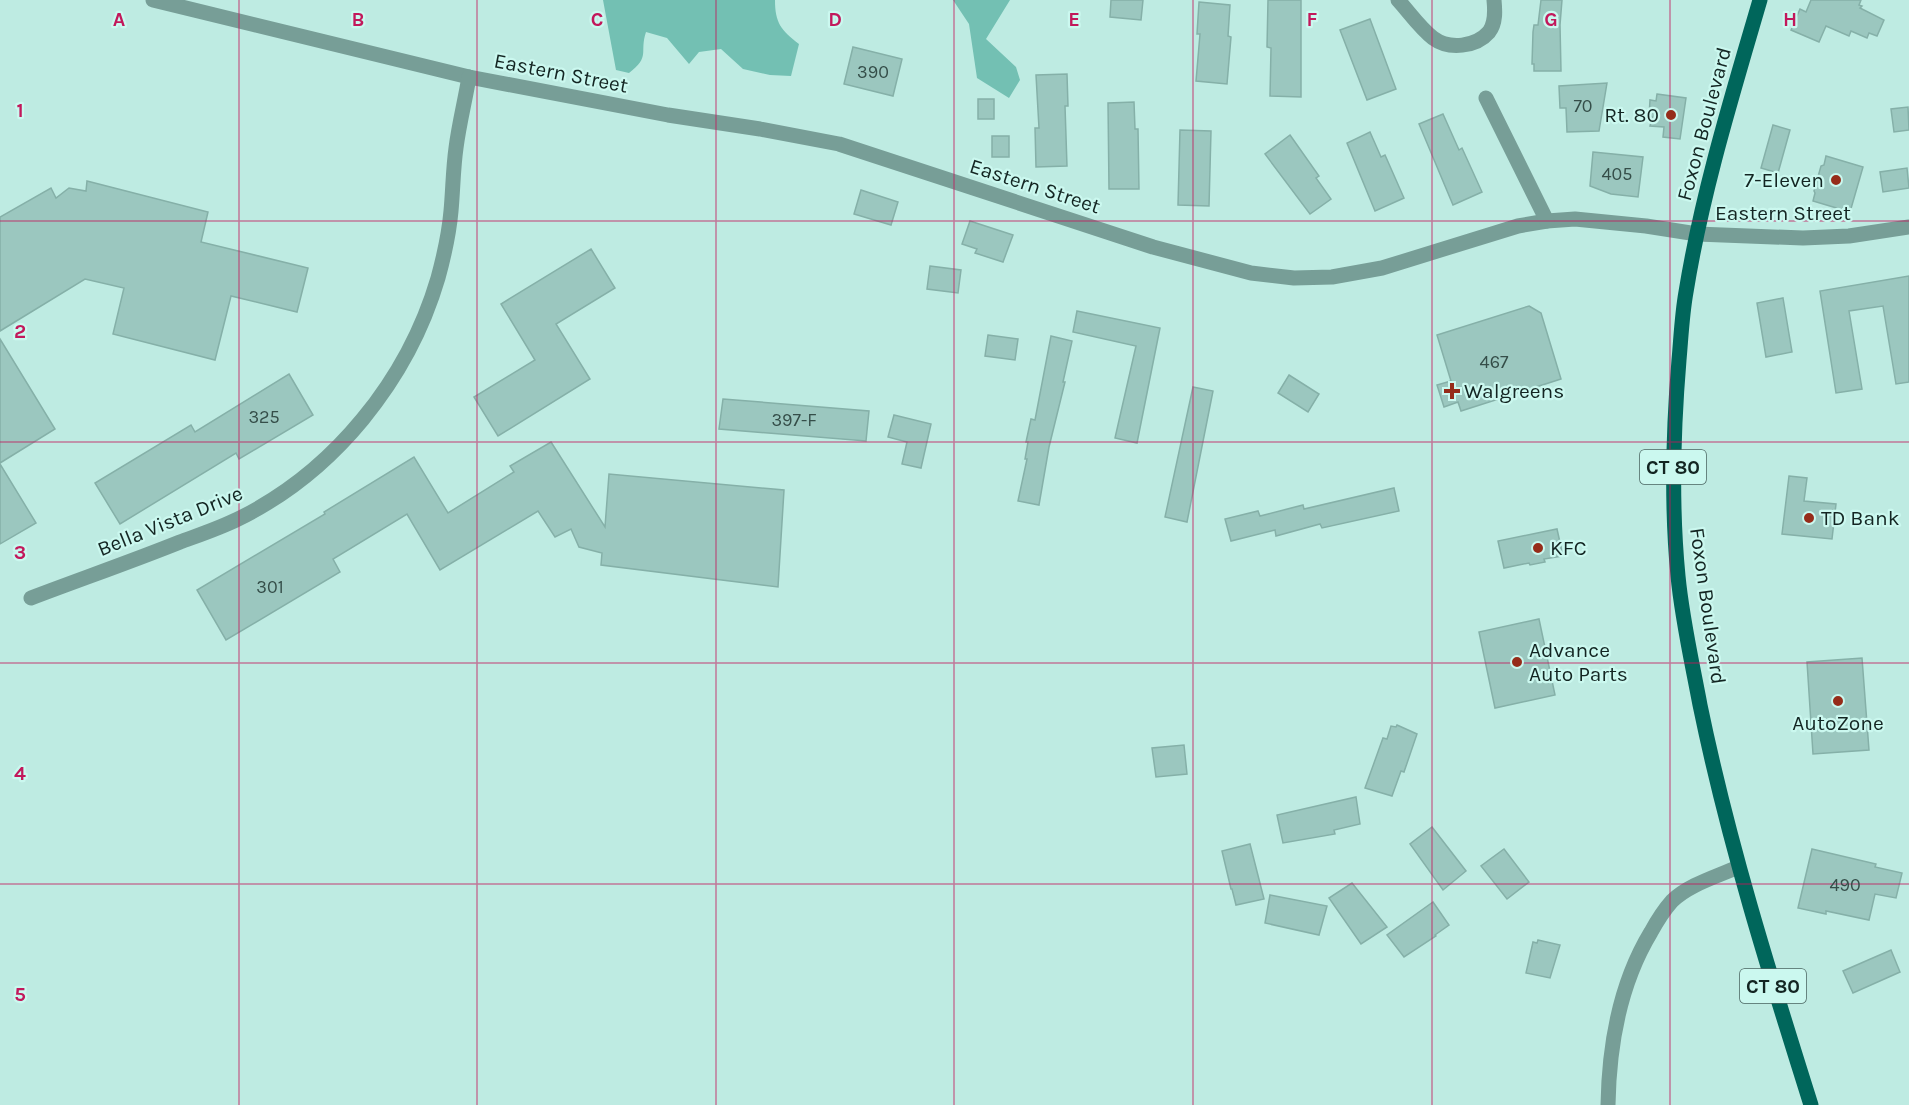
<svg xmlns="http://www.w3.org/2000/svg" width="1909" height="1105" viewBox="0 0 1909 1105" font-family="Karla,sans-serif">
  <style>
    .green { fill: #73c0b3 }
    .building { fill: #9bc7bf; stroke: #85b0a8; stroke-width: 1.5 }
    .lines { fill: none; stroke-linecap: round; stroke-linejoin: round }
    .minor { stroke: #779e97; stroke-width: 15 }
    .major { stroke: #00665b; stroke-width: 15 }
    .grid { fill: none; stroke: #c2185b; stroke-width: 1.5; stroke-opacity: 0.55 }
    .poi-dot { fill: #962c1a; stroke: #cbf8ef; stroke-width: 2 }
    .labels { text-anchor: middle; stroke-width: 4.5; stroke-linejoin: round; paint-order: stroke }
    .number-label { font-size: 18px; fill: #354e49 }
    .shield { fill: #cbf8ef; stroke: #4a6460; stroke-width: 1.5 }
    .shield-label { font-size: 20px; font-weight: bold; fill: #132522 }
    .street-label { font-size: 21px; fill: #132522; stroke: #cbf8ef }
    .poi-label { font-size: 21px; fill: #132522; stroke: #cbf8ef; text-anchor: start }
    .grid-label { font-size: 20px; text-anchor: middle; font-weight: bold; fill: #c2185b; stroke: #cbf8ef; stroke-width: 4.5; stroke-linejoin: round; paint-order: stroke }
  </style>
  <rect width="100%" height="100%" fill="#beebe2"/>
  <!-- green -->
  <g class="green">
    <path d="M603 0H775C775 23 781 30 799 44L791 76 770 75 743 69 721 49 699 52 689 64 667 38 646 32C639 53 651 56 629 73L616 70Z"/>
    <polygon points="953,0 1010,0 986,39 1016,67 1020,80 1009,98 977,78 969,24"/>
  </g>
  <!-- building -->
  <g class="building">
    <polygon points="1111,0 1143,0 1141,20 1110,17"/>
    <polygon points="1268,0 1301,0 1301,97 1270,96 1271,48 1267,47"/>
    <polygon points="1541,0 1562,0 1560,25 1561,71 1534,71 1534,64 1532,64 1533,32 1534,25 1538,25"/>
    <polygon points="1811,0 1861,0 1859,5 1862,6 1860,8 1884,20 1877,36 1869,33 1867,38 1851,31 1849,36 1826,26 1819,42 1791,30 1800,9 1806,12"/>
    <polygon points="1199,2 1230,5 1228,36 1231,37 1227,84 1196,81 1200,34 1197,34"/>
    <polygon points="1370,19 1396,89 1367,100 1340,30"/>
    <polygon points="853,47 902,59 893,96 844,84"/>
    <polygon points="1067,74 1068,106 1065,106 1067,166 1036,167 1035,128 1039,128 1036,75"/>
    <polygon points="1607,83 1599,131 1567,132 1566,108 1560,108 1559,86"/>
    <polygon points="1657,94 1686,98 1680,139 1663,137 1664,127 1650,126 1652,117 1649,117 1650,100 1656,101"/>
    <rect x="978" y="99" width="16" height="20"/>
    <polygon points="1134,102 1135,129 1138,129 1139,189 1109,189 1108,103"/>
    <polygon points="1908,107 1909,130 1894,132 1891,109"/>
    <polygon points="1443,114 1459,150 1462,148 1482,192 1453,205 1419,124"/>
    <polygon points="1773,125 1790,130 1778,173 1761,168"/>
    <polygon points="1180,130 1211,131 1209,206 1178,205"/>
    <polygon points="1370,132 1381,157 1385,155 1404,198 1375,211 1347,143"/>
    <polygon points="1290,135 1319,176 1316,178 1331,199 1310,214 1265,154"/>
    <rect x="992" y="136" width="17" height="21"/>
    <polygon points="1593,152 1643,157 1638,197 1611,194 1590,186"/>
    <polygon points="1826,156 1863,167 1850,212 1813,201 1815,193 1814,191 1821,166 1824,165"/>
    <polygon points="1907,168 1909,188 1883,192 1880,172"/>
    <polygon points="87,181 208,212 201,242 308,268 297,312 231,296 215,360 113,334 124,288 85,279 0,331 0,217 51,188 56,198 69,188 86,191"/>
    <polygon points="861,190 898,202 891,225 854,214"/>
    <polygon points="970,221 1013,235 1003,262 975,253 977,249 962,244"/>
    <polygon points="591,249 615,288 556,324 590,379 498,436 474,397 535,360 501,304"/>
    <polygon points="930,266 961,270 958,293 927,289"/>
    <polygon points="1909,276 1909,382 1896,384 1883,306 1849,311 1862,389 1836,393 1820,291"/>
    <polygon points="1783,298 1792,352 1766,357 1757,303"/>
    <polygon points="1529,306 1541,313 1561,379 1461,411 1458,402 1444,407 1437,385 1451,381 1437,335"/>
    <polygon points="1077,311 1160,328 1137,443 1115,438 1136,346 1073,332"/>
    <polygon points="988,335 1018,339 1015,360 985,356"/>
    <polygon points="1051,336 1072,341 1063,382 1065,382 1049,447 1039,505 1018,501 1027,459 1025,459 1028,442 1026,442 1031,419 1035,420"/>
    <polygon points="0,339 55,429 0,463"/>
    <polygon points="289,374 313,415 239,459 236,453 120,524 95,483 191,425 195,432"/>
    <polygon points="1289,375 1319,394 1308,412 1278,393"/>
    <polygon points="1193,387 1213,391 1187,522 1165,517"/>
    <polygon points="723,399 869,411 866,441 719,429"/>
    <polygon points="894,415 931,424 921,468 902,464 907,442 888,437"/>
    <polygon points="551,442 605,527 609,474 784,490 778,587 601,565 602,553 579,547 571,529 555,537 538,511 440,570 407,514 333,559 340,572 226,640 197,590 325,514 324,512 414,457 448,513 514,472 510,466"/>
    <polygon points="0,464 36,523 0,544"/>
    <polygon points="1789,476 1807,478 1804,501 1836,504 1832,539 1782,534"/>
    <polygon points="1394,488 1399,511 1322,528 1320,524 1276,536 1275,530 1231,541 1225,519 1258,511 1260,516 1303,505 1304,509"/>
    <polygon points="1557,529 1563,556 1544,559 1545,562 1530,565 1529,563 1504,568 1498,541"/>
    <polygon points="1539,619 1555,695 1495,708 1479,632"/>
    <polygon points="1862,658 1869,750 1813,754 1807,662"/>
    <polygon points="1397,725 1417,734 1404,772 1401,771 1392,796 1365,788 1383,738 1387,739 1391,726 1396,727"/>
    <polygon points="1184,745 1187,774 1156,777 1152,748"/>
    <polygon points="1356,797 1360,824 1334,830 1335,834 1283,843 1277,815"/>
    <polygon points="1432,827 1466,871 1443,890 1410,844"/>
    <polygon points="1250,844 1264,899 1236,905 1232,889 1231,889 1222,851"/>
    <polygon points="1504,849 1529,882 1507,899 1481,866"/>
    <polygon points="1812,849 1876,864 1875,867 1902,873 1896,898 1875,894 1869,920 1826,911 1826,914 1798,908"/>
    <polygon points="1352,883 1387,927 1361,944 1329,898"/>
    <polygon points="1270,895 1327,906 1319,935 1265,923"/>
    <polygon points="1433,902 1449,925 1435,935 1436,936 1404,957 1387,935"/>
    <polygon points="1538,940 1560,945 1550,978 1526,973 1533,942 1537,943"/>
    <polygon points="1891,950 1900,972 1853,993 1843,971"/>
  </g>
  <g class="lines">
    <!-- minor -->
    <g class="minor">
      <polyline points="153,0 469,77 668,115 760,129 839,144 1153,247 1251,273 1294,278 1332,277 1382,268 1518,226 1547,221 1575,219 1646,226 1697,234 1803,238 1849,236 1909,227"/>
      <path d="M1398 0C1409 12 1420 28 1433 38 1449 50 1476 47 1489 32 1496 23 1495 10 1494 0"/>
      <polyline points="1486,98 1547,221"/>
      <path d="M31 598C81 579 130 562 180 542 199 535 220 528 238 519 334 472 408 380 438 278 444 256 449 234 451 211 453 190 453 169 456 148 459 124 465 101 469 77"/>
      <path d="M1608 1105C1609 1045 1620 983 1651 932 1657 921 1664 910 1672 901 1690 884 1716 877 1738 867"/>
    </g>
    <!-- major -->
    <path class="major" d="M1760 0C1732 96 1702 193 1686 292 1682 314 1681 338 1679 360 1673 432 1671 504 1678 576 1682 619 1692 662 1700 705 1728 841 1769 972 1811 1105"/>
  </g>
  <!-- grid -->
  <path class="grid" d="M239 0V1105M477 0V1105M716 0V1105M954 0V1105M1193 0V1105M1432 0V1105M1670 0V1105M0 221H1909M0 442H1909M0 663H1909M0 884H1909"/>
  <!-- markers -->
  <g class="poi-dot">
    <circle cx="1671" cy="115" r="6"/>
    <circle cx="1836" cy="180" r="6"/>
    <path d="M1449 382h6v6h6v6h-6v6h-6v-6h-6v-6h6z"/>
    <circle cx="1809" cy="518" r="6"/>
    <circle cx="1538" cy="548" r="6"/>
    <circle cx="1517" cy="662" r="6"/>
    <circle cx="1838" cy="701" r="6"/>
  </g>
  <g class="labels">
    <!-- number labels -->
    <g class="number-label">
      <text x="873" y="78">390</text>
      <text x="1583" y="112">70</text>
      <text x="1617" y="180">405</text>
      <text x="1494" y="368">467</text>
      <text x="264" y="423">325</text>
      <text x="794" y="426">397-F</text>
      <text x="270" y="593">301</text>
      <text x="1845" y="891">490</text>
    </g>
    <!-- shield labels -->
    <g class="shield">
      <rect x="1640" y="450" width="66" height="34" rx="4.5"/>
      <rect x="1740" y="969" width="66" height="34" rx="4.5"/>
    </g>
    <g class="shield-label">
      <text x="1673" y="474">CT 80</text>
      <text x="1773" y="993">CT 80</text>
    </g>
    <!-- street labels -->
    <g class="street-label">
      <text transform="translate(561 73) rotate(11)" y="7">Eastern Street</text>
      <text transform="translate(1704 124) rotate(-75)" y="7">Foxon Boulevard</text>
      <text transform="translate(1035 186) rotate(18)" y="7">Eastern Street</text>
      <text x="1783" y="220">Eastern Street</text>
      <text transform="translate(170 521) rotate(-22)" y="7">Bella Vista Drive</text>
      <text transform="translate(1708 606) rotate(82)" y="7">Foxon Boulevard</text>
    </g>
    <!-- poi labels -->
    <g class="poi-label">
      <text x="1659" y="122" text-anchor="end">Rt. 80</text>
      <text x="1824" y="187" text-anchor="end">7-Eleven</text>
      <text x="1464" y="398">Walgreens</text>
      <text x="1821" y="525">TD Bank</text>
      <text x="1550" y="555">KFC</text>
      <text x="1529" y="657">Advance<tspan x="1529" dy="24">Auto Parts</tspan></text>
      <text x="1838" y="730" text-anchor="middle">AutoZone</text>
    </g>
  </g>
  <g class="grid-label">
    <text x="119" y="26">A</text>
    <text x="358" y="26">B</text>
    <text x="597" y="26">C</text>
    <text x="835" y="26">D</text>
    <text x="1074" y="26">E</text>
    <text x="1312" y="26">F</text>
    <text x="1551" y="26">G</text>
    <text x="1790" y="26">H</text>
    <text x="20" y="117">1</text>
    <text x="20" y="338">2</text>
    <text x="20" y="559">3</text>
    <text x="20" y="780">4</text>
    <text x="20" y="1001">5</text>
  </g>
</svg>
